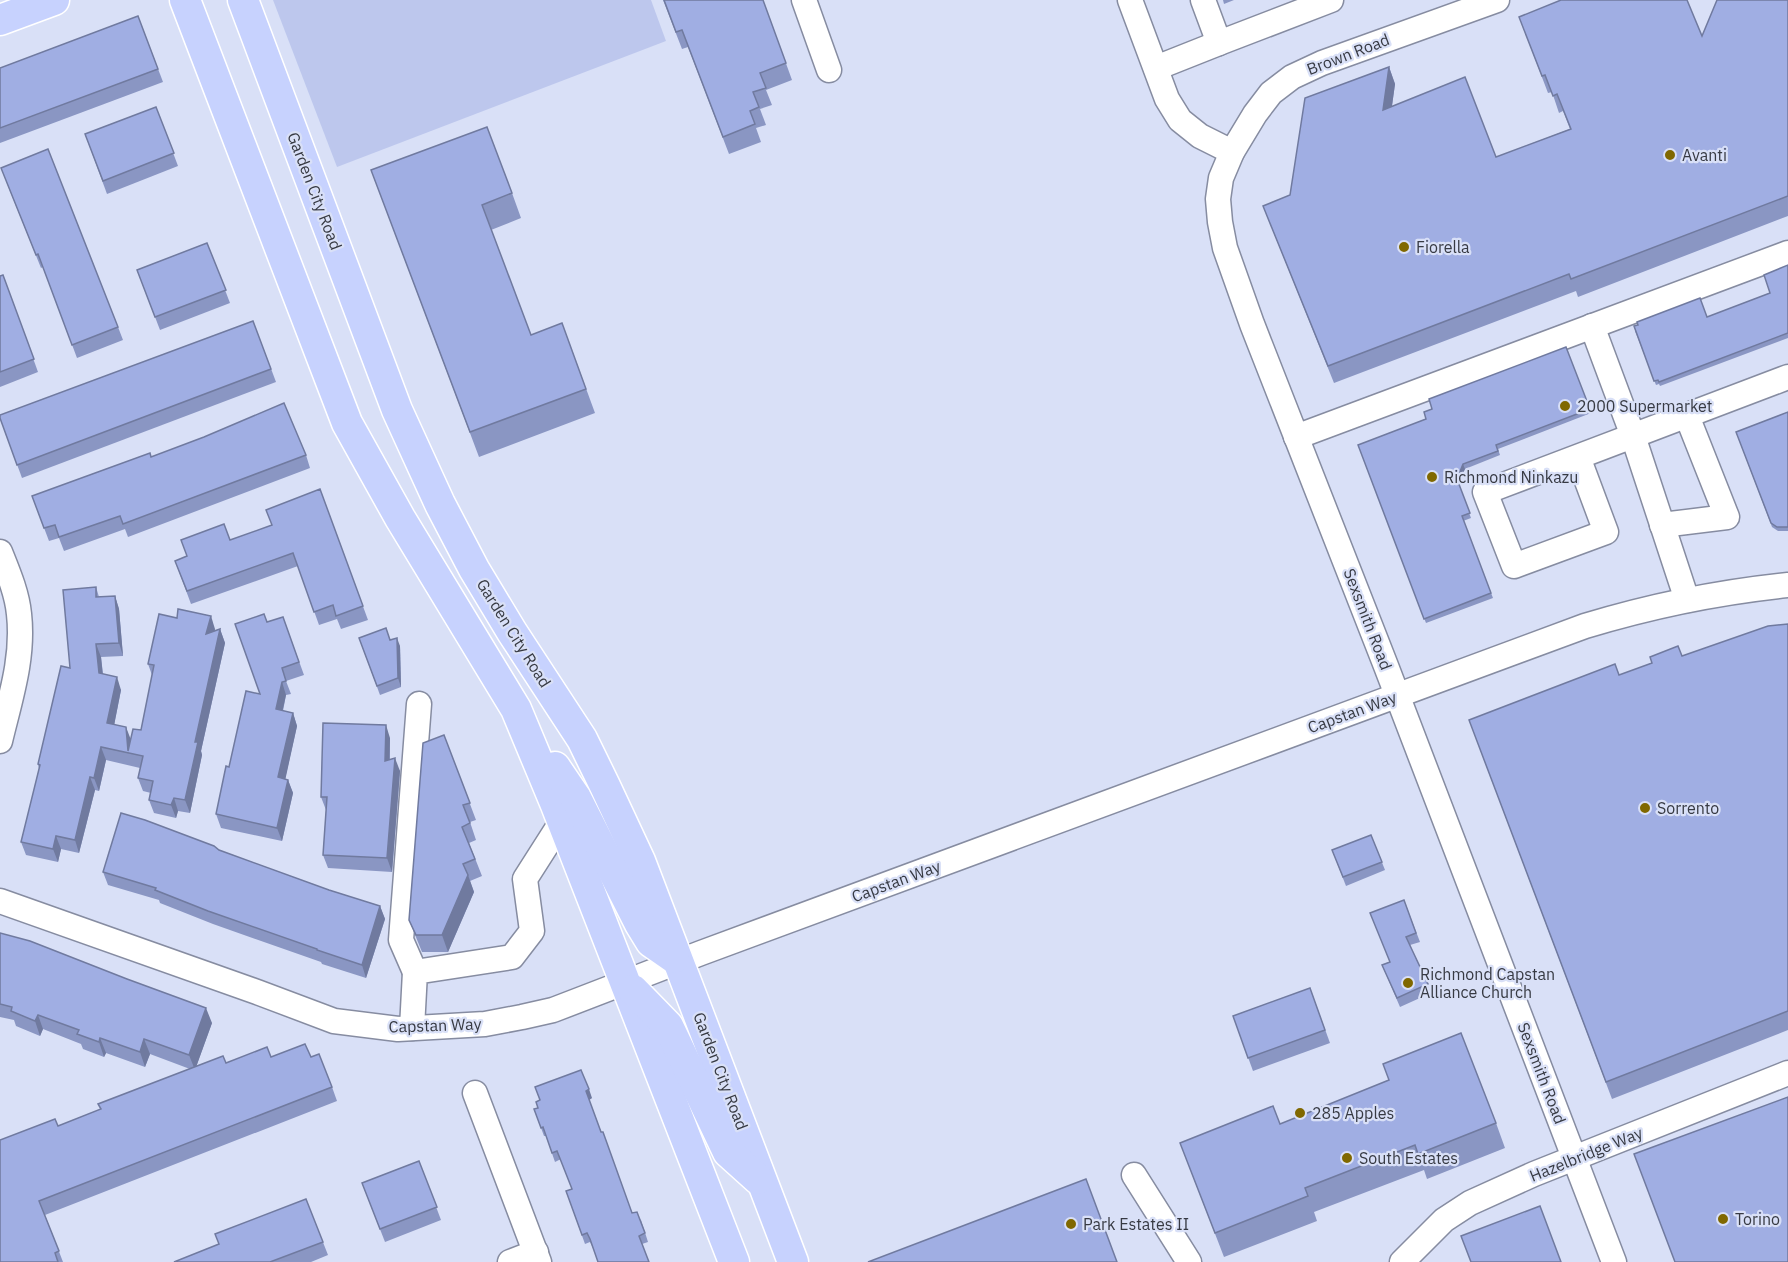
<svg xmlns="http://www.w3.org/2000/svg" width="1788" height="1262" viewBox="0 0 1788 1262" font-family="'IBM Plex Sans',sans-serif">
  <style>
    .green { fill: #bdc7ed }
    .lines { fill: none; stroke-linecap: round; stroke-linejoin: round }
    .minor-casing { stroke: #868ca1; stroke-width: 27 }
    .major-casing { stroke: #fff; stroke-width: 33 }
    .minor { stroke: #fff; stroke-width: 24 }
    .major { stroke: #c7d2fe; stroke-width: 30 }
    .wall { fill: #8a96c3 }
    .shaded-wall { fill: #707a9f }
    .building { fill: #a0aee3; stroke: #707a9f; stroke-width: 1.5 }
    .poi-dot { fill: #806800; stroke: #d9e0f7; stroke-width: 2 }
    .labels { text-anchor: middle; stroke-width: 4.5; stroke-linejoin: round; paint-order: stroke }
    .street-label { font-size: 16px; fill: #373a43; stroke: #d9e0f7 }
    .poi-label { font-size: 16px; fill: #373a43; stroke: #d9e0f7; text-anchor: start }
  </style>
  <rect width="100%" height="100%" fill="#d9e0f7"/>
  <!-- green -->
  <polygon class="green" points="273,0 651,0 666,41 337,167"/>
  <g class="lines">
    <defs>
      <g id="minor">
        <polyline points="804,0 829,70"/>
        <polyline points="1130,0 1167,99 1180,120 1200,136 1232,152"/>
        <polyline points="1203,0 1219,43 1331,0"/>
        <polyline points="1497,0 1322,63 1292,77 1271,93 1255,114 1232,152 1221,178 1218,199 1220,222 1225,248 1252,324 1386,666 1614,1262"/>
        <polyline points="1156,68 1219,43"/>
        <polyline points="1592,326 1633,436 1687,600"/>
        <polyline points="1296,437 1788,253"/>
        <polyline points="1578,457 1606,532 1514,566 1485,492 1788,377"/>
        <polyline points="1662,525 1727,517 1687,416"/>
        <path d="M0 552C8 572 17 593 19 614 24 658 10 699 0 741"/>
        <path d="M0 901 257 992 334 1021 398 1029 485 1024 522 1017 553 1010 701 953 1585 626C1651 606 1719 592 1788 585"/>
        <polyline points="415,972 401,940 419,704"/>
        <polyline points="412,1028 415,972 512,957 532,931 525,879 562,821"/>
        <polyline points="475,1093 539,1262"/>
        <polyline points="1134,1175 1189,1262"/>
        <polyline points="510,1262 536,1252"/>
        <polyline points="1402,1262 1444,1220 1470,1203 1534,1174 1788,1073"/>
      </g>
      <g id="major">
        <polyline points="185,0 347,423 400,518 516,709 556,805 734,1262"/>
        <polyline points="243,0 397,410 440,504 474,569 512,632 582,739 605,786 640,861 793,1262"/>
        <polyline points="0,20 54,0"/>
        <polyline points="555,767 576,798 640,924 651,942 674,958"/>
        <polyline points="633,990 668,1026 728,1152 758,1179"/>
      </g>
    </defs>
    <!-- minor casing -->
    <use href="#minor" class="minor-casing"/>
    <!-- major casing -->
    <use href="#major" class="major-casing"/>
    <!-- minor -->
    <use href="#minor" class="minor"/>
    <!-- major -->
    <use href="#major" class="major"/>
  </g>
  <!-- wall -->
  <g class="wall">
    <polygon points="663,0 763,0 792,80 766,90 772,105 760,109 766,125 756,128 761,142 729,154 688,47 682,49"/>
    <polygon points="1223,0 1234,0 1224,4"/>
    <polygon points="1788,0 1788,216 1578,297 1576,291 1334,383 1263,206 1290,195 1389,67 1395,84 1392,106 1496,157 1570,129 1563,111 1559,113 1552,92 1548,93 1519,17 1702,36"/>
    <polygon points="138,16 163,82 0,143 0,68"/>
    <polygon points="156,107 178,166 107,194 85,134"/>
    <polygon points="371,170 512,193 521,218 491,230 531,335 562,323 595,413 479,457"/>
    <polygon points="6,181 118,327 123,340 77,358 43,267 41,268"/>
    <polygon points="207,243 230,303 160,330 137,270"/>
    <polygon points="1788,265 1788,338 1660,386 1659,384 1656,385 1635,331 1707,317 1770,293"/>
    <polygon points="3,275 38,372 0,387 0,276"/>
    <polygon points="253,321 276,382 22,478 0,418"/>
    <polygon points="1566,347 1591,413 1498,449 1500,455 1465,469 1458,483 1471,518 1463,521 1493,598 1426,623 1358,445 1426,419"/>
    <polygon points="1788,412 1788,531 1778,531 1772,527 1736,432"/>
    <polygon points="306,455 310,468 128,537 125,529 64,551 59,538 49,541 32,496 151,457"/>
    <polygon points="320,489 368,620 341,629 337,619 319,625 298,566 191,604 175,561 272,525"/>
    <polygon points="96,587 99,597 115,596 119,609 123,656 101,657 103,674 121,690 114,725 130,740 141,730 152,675 148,664 215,629 215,631 220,629 225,643 201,751 202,755 190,813 178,811 176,818 154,813 149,800 151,793 143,791 138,778 140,768 106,760 99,791 95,790 79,853 61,849 58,862 26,855 21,842 39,769 38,764"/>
    <polygon points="283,617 304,675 286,681 291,694 286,695 283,711 293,713 297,726 285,779 288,780 293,793 282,841 221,828 216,814 260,694 267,622"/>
    <polygon points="1788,624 1788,1030 1612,1099 1469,720 1682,656"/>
    <polygon points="359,638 390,640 400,646 401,687 380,695"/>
    <polygon points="444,735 476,820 470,822 476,840 469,843 482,876 470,881 474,892 448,952 422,952 409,920"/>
    <polygon points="390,738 390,759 400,771 392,872 328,868 323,855 326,810 321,797"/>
    <polygon points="1371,835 1385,870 1346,886 1332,850"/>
    <polygon points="219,850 329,890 380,906 385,919 366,978 322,964 321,962 213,924 160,903 159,900 108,885 103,872"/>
    <polygon points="1404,900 1420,942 1410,945 1431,993 1400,1007 1382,965 1389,962"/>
    <polygon points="0,933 212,1023 196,1067 271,1057 311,1057 332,1087 337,1101 45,1215 63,1262 0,1262 58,1126 101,1109 190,1069 150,1054 145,1067 106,1053 104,1057 83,1049 81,1044 43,1029 40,1036 16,1026 14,1020 0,1017"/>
    <polygon points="1310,988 1330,1043 1253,1071 1233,1016"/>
    <polygon points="592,1098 589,1100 632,1213 641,1220 648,1242 642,1244 593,1248 590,1242 585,1244 566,1191 572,1189 561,1159 555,1162 546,1136 544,1136 534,1109"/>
    <polygon points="1496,1123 1505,1148 1427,1179 1424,1170 1314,1212 1317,1221 1224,1257 1180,1143 1280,1124"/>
    <polygon points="419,1161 441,1220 385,1242 362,1183"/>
    <polygon points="306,1199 328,1255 311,1262 174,1262 219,1244"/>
  </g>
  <!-- shaded-wall -->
  <g class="shaded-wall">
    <polygon points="1389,67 1395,84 1389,127 1383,110"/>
    <polygon points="1463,464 1465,469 1458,483 1457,479"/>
    <polygon points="115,596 119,609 123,656 119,643"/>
    <polygon points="211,616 215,629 211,647 206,634"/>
    <polygon points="220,629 225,643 201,751 202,755 190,813 185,800 195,742"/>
    <polygon points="397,638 400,646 401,687 398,678"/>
    <polygon points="96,644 101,657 104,687 99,673"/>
    <polygon points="117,677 121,690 112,736 107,723"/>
    <polygon points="282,682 286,695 280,722 276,709"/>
    <polygon points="293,713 297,726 283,790 278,777"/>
    <polygon points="386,725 390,738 389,774 385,761"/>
    <polygon points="126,727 131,740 128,751"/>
    <polygon points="101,747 106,760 99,791 94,778"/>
    <polygon points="395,758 400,771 392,872 387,858"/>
    <polygon points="90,777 95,790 79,853 75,840"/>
    <polygon points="288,780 293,793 282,841 277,828"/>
    <polygon points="174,798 178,811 176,818 171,805"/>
    <polygon points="56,836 61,849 58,862 53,849"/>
    <polygon points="468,875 474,892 448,952 442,935"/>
    <polygon points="380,906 385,919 366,978 362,965"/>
    <polygon points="206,1008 212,1023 195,1070 189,1055"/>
    <polygon points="38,1015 43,1029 40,1036 35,1021"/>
    <polygon points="100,1038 106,1053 104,1057 99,1042"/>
    <polygon points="144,1039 150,1054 145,1067 140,1052"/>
    <polygon points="589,1089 592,1098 589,1100 586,1091"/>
  </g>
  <!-- building -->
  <g class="building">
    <polygon points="664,0 763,0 786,63 760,73 766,88 753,92 759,107 750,111 755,124 723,137 682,30 676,32"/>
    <polygon points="1561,0 1687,0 1702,36 1717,0 1788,0 1788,196 1571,279 1569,274 1328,366 1263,206 1290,195 1305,98 1389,67 1383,110 1465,77 1496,157 1571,129 1557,94 1553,96 1545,75 1542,76 1519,17"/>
    <polygon points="138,16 158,69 0,128 0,68"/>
    <polygon points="156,107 174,153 103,181 85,134"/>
    <polygon points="487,127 512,193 482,205 531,335 562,323 586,389 470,432 371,170"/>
    <polygon points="48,149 118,327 72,345 38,254 36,255 1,168"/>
    <polygon points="207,243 226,290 155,317 137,270"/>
    <polygon points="1788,265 1788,333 1659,382 1658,380 1654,381 1634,326 1638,325 1637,322 1700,298 1707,317 1770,293 1764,275"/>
    <polygon points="3,275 34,359 0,372 0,276"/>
    <polygon points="253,321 271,369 17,465 0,418 0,415"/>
    <polygon points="1566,347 1590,409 1496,445 1498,451 1463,464 1457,479 1470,513 1462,516 1491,593 1424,619 1358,445 1426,419 1424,412 1432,409 1429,399"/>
    <polygon points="284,403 306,455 123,524 120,516 59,537 55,525 44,528 32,496 150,453 151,457 204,437"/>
    <polygon points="1788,412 1788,527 1777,527 1771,523 1736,432"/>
    <polygon points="320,489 363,606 336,616 333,605 314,612 293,553 187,591 175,561 187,556 181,540 224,524 230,540 272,525 266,510"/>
    <polygon points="96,587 96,597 115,596 119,643 96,644 99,673 117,677 107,723 126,727 128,751 133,729 141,730 154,665 148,664 159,614 177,618 178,609 211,616 206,634 220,629 195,742 198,742 185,800 174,798 171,805 149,800 153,781 138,778 143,756 101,747 94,778 90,777 75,840 56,836 53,849 21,842 40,765 38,764 61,666 70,668 63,590"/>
    <polygon points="264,614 267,622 283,617 299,662 282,668 286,681 282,682 276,709 293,713 278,777 288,780 277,828 216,814 226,766 229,767 246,691 260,694 235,624"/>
    <polygon points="1788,624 1788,1011 1606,1082 1469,720 1615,664 1619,675 1652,663 1650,657 1678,646 1682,656 1768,626"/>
    <polygon points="386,628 390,640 397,638 398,678 377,686 359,638"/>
    <polygon points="323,723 386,725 385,761 395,758 387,858 323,855 327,797 321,797"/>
    <polygon points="444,735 470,803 463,805 470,823 462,827 475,859 463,864 468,875 442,935 416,935 409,920 423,743"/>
    <polygon points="121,813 145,820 214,846 219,850 329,890 380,906 362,965 317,950 317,949 208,911 155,890 156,888 103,872"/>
    <polygon points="1371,835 1382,862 1343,877 1332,850"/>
    <polygon points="1404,900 1416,933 1406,937 1428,984 1397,998 1382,965 1390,962 1370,913"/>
    <polygon points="0,933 30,941 127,979 206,1008 189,1055 144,1039 140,1052 100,1038 99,1042 77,1034 79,1030 38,1015 35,1021 11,1011 12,1007 0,1004"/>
    <polygon points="1310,988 1325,1030 1248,1058 1233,1016"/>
    <polygon points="1461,1033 1496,1123 1418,1154 1415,1145 1305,1188 1308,1196 1215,1233 1180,1143 1273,1106 1280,1124 1389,1080 1383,1064"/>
    <polygon points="305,1044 311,1057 319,1054 332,1087 39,1201 59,1251 55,1253 58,1262 0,1262 0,1140 55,1119 58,1126 101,1109 98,1104 223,1056 226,1063 267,1047 271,1057"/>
    <polygon points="581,1070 589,1089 586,1091 601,1132 603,1132 632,1213 637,1212 645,1233 639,1236 649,1262 598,1262 590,1239 587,1233 582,1235 566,1191 572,1189 557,1151 552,1153 543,1127 541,1128 534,1109 538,1108 536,1102 540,1100 535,1087"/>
    <polygon points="1788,1097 1788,1262 1675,1262 1634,1154"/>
    <polygon points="419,1161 437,1207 380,1229 362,1183"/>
    <polygon points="1086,1179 1117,1262 868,1262"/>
    <polygon points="306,1199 323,1242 270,1262 174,1262 219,1244 215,1234"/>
    <polygon points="1540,1206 1561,1262 1471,1262 1461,1236"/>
  </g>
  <!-- markers -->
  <g class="poi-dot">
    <circle cx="1670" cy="155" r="6"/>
    <circle cx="1404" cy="247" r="6"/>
    <circle cx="1565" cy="406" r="6"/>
    <circle cx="1432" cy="477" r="6"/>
    <circle cx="1645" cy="808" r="6"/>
    <circle cx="1408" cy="983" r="6"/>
    <circle cx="1300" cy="1113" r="6"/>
    <circle cx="1347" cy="1158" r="6"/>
    <circle cx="1723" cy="1219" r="6"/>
    <circle cx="1071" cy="1224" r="6"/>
  </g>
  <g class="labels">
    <!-- street labels -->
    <g class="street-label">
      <text transform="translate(1348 54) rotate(-21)" y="6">Brown Road</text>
      <text transform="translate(315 191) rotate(69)" y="6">Garden City Road</text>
      <text transform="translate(1368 619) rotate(69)" y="6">Sexsmith Road</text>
      <text transform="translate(514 633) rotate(58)" y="6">Garden City Road</text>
      <text transform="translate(1352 712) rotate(-20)" y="6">Capstan Way</text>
      <text transform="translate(896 881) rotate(-20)" y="6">Capstan Way</text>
      <text transform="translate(435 1025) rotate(-2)" y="6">Capstan Way</text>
      <text transform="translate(721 1071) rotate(69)" y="6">Garden City Road</text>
      <text transform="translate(1542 1073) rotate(69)" y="6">Sexsmith Road</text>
      <text transform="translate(1586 1154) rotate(-22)" y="6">Hazelbridge Way</text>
    </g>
    <!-- poi labels -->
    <g class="poi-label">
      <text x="1682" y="161">Avanti</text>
      <text x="1416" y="253">Fiorella</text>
      <text x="1577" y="412">2000 Supermarket</text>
      <text x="1444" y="483">Richmond Ninkazu</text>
      <text x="1657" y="814">Sorrento</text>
      <text x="1420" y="980">Richmond Capstan<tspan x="1420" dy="18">Alliance Church</tspan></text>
      <text x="1312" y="1119">285 Apples</text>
      <text x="1359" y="1164">South Estates</text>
      <text x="1735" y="1225">Torino</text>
      <text x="1083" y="1230">Park Estates II</text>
    </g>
  </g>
</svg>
